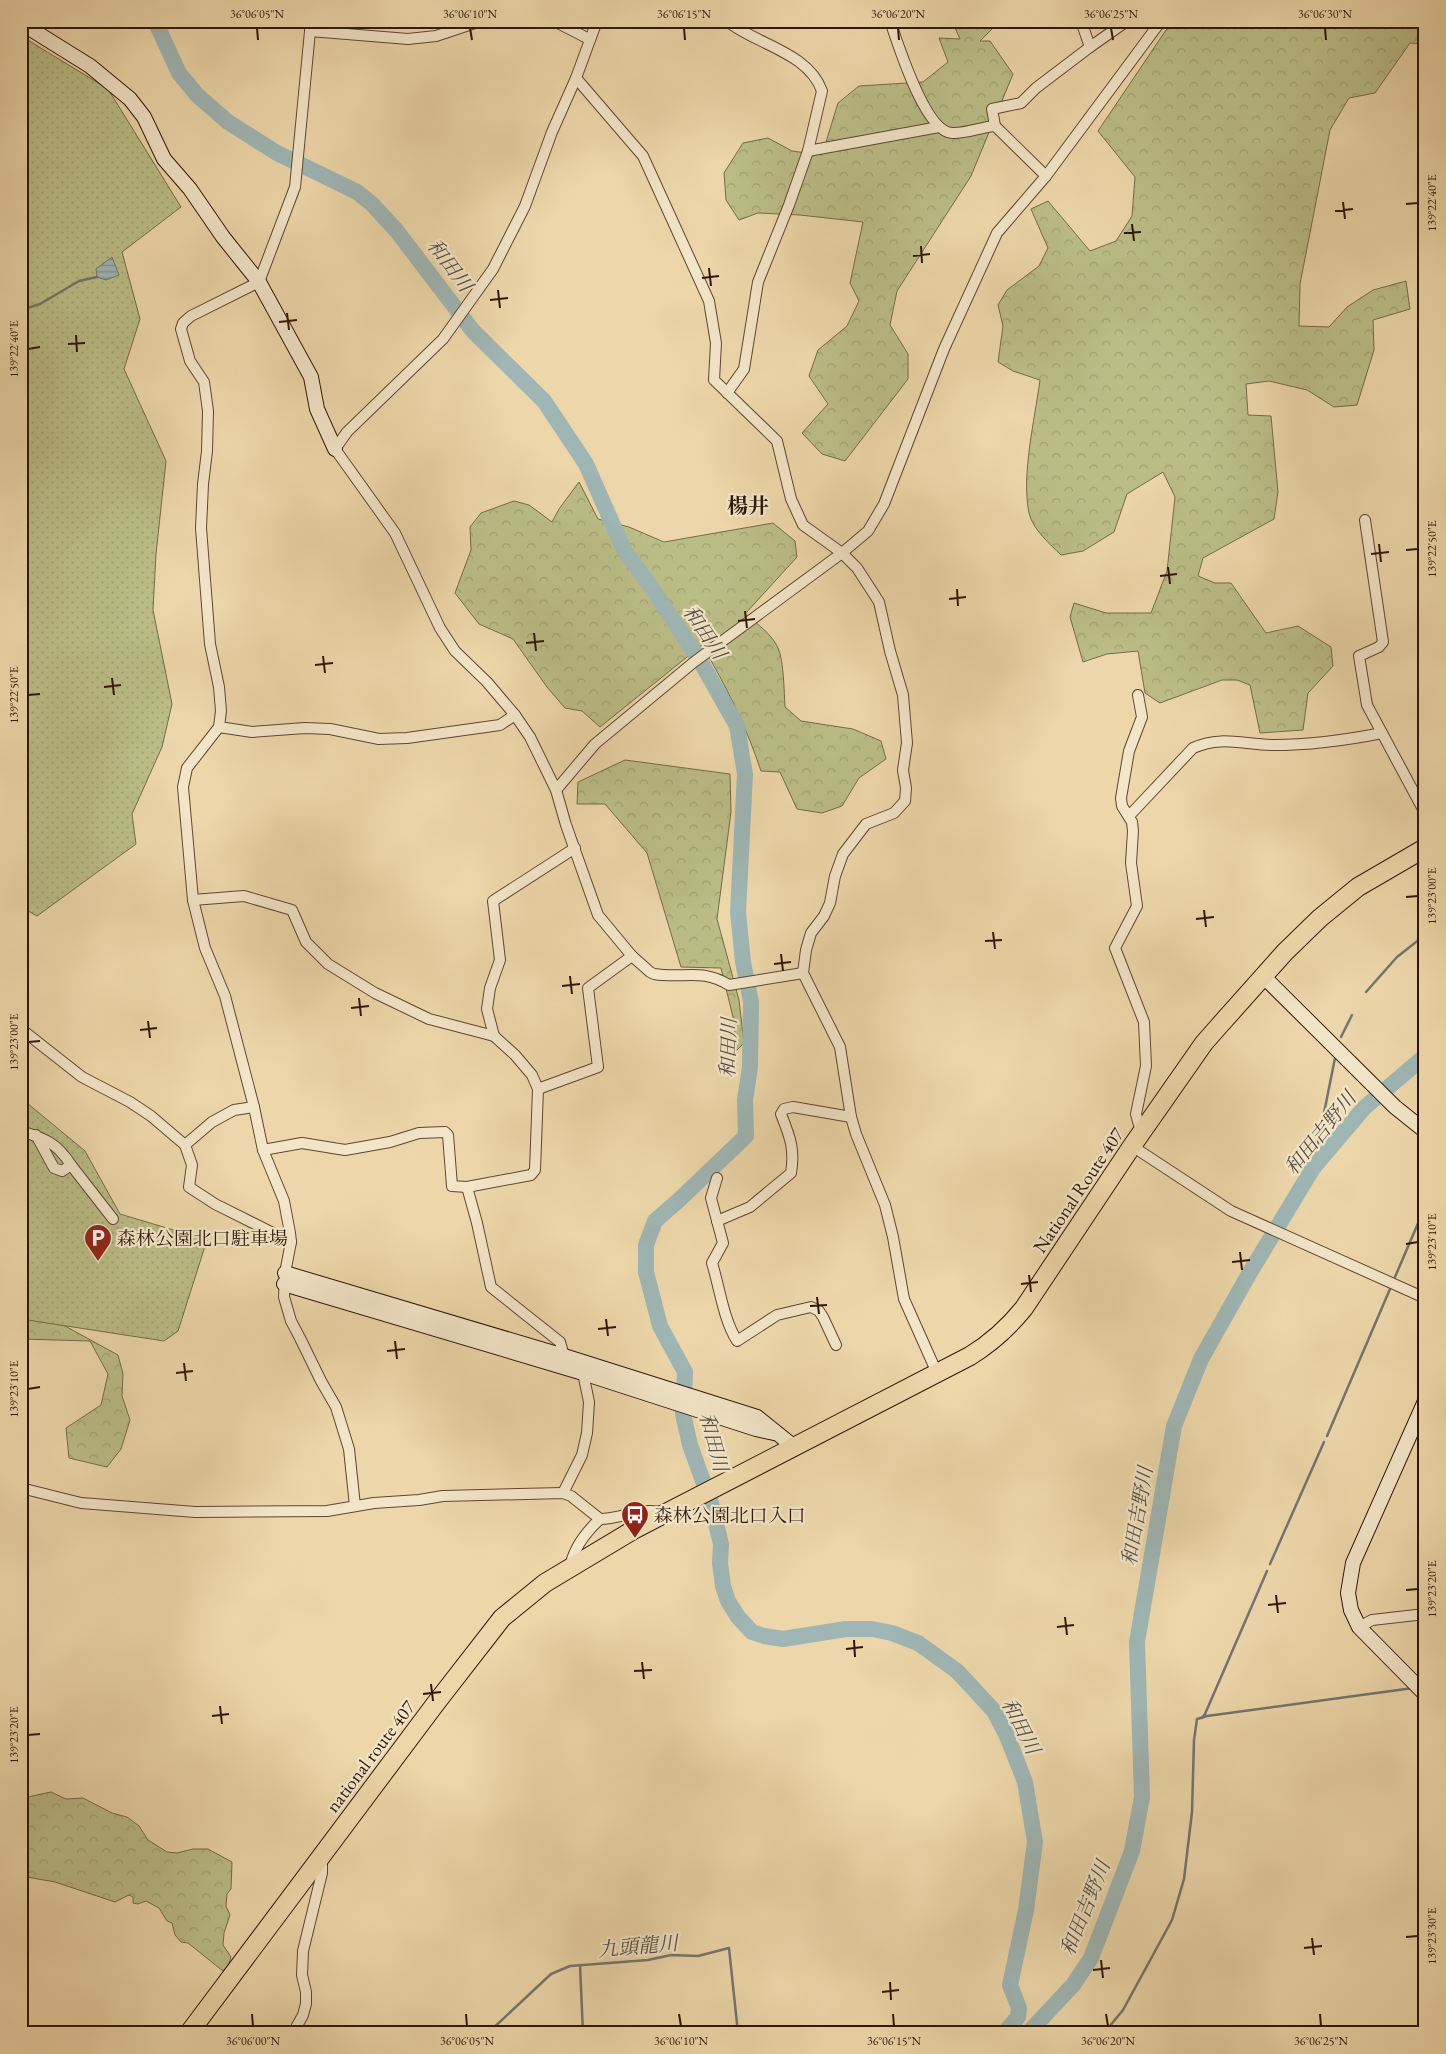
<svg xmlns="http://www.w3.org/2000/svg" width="1446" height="2054" viewBox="0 0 1446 2054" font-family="'EB Garamond','Noto Serif JP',serif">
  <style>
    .forest { fill: url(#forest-crowns); stroke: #756a48 }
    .park { fill: url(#park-dots); stroke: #756a48 }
    .water { fill: url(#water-rules); stroke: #727670 }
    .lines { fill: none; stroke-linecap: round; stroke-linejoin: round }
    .stream { stroke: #727670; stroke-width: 2.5 }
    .river { stroke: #9fb6b5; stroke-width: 16 }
    .street-casing { stroke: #5e4631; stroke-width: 12 }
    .secondary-casing { stroke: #2f1609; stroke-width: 16 }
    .highway-casing { stroke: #2f1609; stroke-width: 20 }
    .street { stroke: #f3e5c8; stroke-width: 10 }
    .secondary { stroke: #f3e5c8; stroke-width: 14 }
    .highway { stroke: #edd7aa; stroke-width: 18 }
    .ticks { fill: none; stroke: #2f1609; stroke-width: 2 }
    .labels { text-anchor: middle; stroke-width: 4.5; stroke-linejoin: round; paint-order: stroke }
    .street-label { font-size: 19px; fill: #2f1609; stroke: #f3e5c8 }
    .poi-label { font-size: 19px; fill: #2f1609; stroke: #f3e5c8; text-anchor: start }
    .water-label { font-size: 20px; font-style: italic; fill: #564e45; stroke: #f3e5c8 }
    .quarter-label { font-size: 21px; font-weight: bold; fill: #2f1609; stroke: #f3e5c8 }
    .neatline { fill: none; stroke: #2f1609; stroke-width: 2 }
    .ticks-label { font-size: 12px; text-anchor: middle; fill: #2f1609 }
  </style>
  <defs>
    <pattern id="forest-crowns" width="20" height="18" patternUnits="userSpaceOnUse" patternTransform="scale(1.25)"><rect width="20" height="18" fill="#bbbd87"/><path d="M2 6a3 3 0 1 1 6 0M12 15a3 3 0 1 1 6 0" fill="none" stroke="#a1a273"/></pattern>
    <pattern id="park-dots" width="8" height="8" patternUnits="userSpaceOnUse" patternTransform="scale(1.25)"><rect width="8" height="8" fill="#bbbd87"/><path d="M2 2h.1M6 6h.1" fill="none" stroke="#a1a273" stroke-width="1.8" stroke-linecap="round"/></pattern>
    <pattern id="water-rules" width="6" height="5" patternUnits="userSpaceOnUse" patternTransform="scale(1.25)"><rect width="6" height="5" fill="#9fb6b5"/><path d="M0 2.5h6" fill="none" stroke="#829391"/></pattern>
  </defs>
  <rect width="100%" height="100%" fill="#edd7aa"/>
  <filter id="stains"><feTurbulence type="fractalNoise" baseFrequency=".004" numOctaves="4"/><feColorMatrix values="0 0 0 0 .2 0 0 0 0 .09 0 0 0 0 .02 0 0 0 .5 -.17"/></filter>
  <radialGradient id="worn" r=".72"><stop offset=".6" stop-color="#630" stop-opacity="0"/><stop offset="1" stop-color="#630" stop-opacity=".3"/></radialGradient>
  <!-- forest -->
  <g class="forest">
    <polygon points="952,21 1000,21 980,41 990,41 1013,74 971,176 897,291 890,325 908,354 908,379 845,461 822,454 802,433 828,404 809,376 818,350 847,326 859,301 850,283 863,222 800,215 758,213 739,220 726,200 724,173 743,143 768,138 792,151 822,155 838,103 859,86 923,82 948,62 939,38 960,39"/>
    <path d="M1184 21H1425V44L1410 43 1375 93 1349 98 1330 130 1300 284 1299 326 1329 327 1347 307 1373 290 1406 281 1410 309 1373 320 1374 350 1357 405 1334 407 1307 390 1269 381 1246 384 1248 415 1271 416 1278 492 1274 519 1203 558 1198 576 1215 583H1231L1266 633 1298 626 1331 647 1333 666 1308 693 1303 730 1260 733 1250 685 1237 680H1222L1160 703 1145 693 1138 651 1107 654 1083 662 1070 617 1074 603 1106 613H1151L1167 571 1175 497 1163 472 1127 494 1114 532 1083 551 1061 555C1050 544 1033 530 1029 513 1021 476 1035 418 1040 380L1013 371 998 362 1003 326 998 305 1007 290 1039 266 1048 248 1031 209 1048 201 1090 251 1116 241 1132 216 1135 177 1098 131 1166 30Z"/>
    <path d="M579 482 598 519 629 527 664 542 773 523 795 541 797 557 745 614C756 623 772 634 778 648 784 661 784 692 785 707L801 721 853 729 881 741 886 759 859 778 842 806 822 813 797 809 780 772 761 771C746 726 726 686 702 645L600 727 582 711 565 708 547 687 513 639 479 624 455 593 471 550 470 527 481 513 514 501 529 505 552 522 559 509Z"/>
    <polygon points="625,760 730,774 731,812 717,919 739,1000 744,1043 736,1051 734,1021 721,968 681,967 647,853 605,804 577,804 578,782"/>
    <polygon points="21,1302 118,1355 123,1374 122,1396 130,1420 121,1449 107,1467 69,1458 66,1428 101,1405 108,1374 90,1341 21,1339"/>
    <polygon points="51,1792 66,1799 83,1798 112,1813 127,1817 139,1826 148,1840 167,1852 177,1853 193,1849 208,1849 232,1862 231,1889 227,1894 226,1906 230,1915 224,1933 223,1945 231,1957 229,1964 223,1971 188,1943 181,1942 175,1935 172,1923 167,1921 159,1908 146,1901 138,1904 133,1903 133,1897 129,1895 115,1902 55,1882 21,1876 23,1798"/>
  </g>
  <!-- park -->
  <g class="park">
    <polygon points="21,36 108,89 181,207 122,252 140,319 124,369 166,461 156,554 153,610 172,704 162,747 132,814 136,844 37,916 21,907"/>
    <polygon points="21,1098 85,1151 120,1214 207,1240 178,1331 164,1341 21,1319"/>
  </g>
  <!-- water -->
  <polygon class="water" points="112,257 119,275 106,280 97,277 96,269"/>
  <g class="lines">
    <!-- stream -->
    <g class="stream">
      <polyline points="21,310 40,304 79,281 97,277"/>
      <polyline points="1366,992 1397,957 1425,935"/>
      <polyline points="1341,1037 1352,1015"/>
      <polyline points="1313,1168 1335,1058"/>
      <polyline points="1395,1277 1425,1207"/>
      <polyline points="1327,1436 1390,1289"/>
      <polyline points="1270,1564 1324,1442"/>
      <polyline points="1202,1718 1205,1714 1267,1571"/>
      <polyline points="580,1965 583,2033"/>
      <polyline points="488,2033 551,1974 570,1966 648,1960 671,1955 698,1956 729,1948 738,2033"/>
      <polyline points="1104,2033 1123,2010 1172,1920 1184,1879 1192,1812 1194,1740 1197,1719 1207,1716 1413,1688"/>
    </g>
    <!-- river -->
    <g class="river">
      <polyline points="155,21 179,73 197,95 228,122 277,153 357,192 372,204 396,230 473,331 544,401 586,464 624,550 650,585 702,664 737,726 745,774 738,912 743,962 751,1002 750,1067 745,1100 746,1136 680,1199 655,1221 646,1245 646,1272 660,1326 685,1372 683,1414 690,1445 711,1503 721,1544 720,1563 723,1586 728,1601 738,1617 752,1632 764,1636 783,1639 846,1629 872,1629 892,1633 918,1643 957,1671 994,1711 1007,1736 1025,1782 1035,1842 1026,1910 1010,1985 1019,2008 1018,2017 1004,2033"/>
      <polyline points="1028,2033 1073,1985 1091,1958 1132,1851 1142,1797 1137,1642 1174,1426 1201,1359 1249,1274 1313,1168 1364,1108 1425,1056"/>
    </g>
    <defs>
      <g id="street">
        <polyline points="311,21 295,187 259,282 191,316 183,323 181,329 190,361 204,382 208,411 207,451 203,484 201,528 210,644 219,687 221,711 219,727 187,768 183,787 193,900 205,948 225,996 254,1107 263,1150 284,1201 290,1233 291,1242 285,1273 284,1297 291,1321 300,1338 321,1381 336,1407 349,1449 355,1506"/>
        <polyline points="554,21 589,39"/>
        <path d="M597 21 576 78 552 132 525 206 493 269 443 339 347 432 335 449 395 533 440 628 455 651 487 682 515 715 530 737 556 790 566 825 598 915 632 956 650 972 654 974C684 979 702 968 729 985L803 973"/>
        <path d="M890 21C898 44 925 132 952 133 964 134 982 127 995 126L1046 176"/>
        <polyline points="1081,21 1090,47 1127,21"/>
        <polyline points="310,31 408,39 436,36 481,21"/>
        <polyline points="576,78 643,156 709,301 716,343 714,380 777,441 791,499 803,525 842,553 857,568 879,602 890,651 903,695 907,743 903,770 906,788 905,801 894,813 866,824 843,854 835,876 830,903 824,916 811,933 806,950 803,973 840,1047 851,1117 856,1134 885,1205 893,1237 904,1299 937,1373"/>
        <polyline points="995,126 992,109 1021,103 1036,88 1090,47"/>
        <polyline points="808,151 939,127"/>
        <path d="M727 393 744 369 758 282 789 205 808 151 822 91C808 52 757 45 727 21"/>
        <polyline points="1365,520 1383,642 1379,647 1359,656 1367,705 1425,813"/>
        <polyline points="1138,695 1142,717 1129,751 1121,798 1122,806 1132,822 1133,831 1131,863 1137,906 1115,948 1144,1022 1146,1066 1136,1114 1139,1125 1144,1130"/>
        <polyline points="219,727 252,732 305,728 330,729 379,739 407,738 500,725 515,715"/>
        <polyline points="556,790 595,744 694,662 842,553 868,531 884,504 944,349 997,233 1046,176 1161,21"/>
        <path d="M1129 816 1193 748C1222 735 1244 745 1273 745 1309 745 1347 740 1382 733"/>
        <polyline points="193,900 244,896 292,910 306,942 328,964 375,993 429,1019 494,1036 515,1055 532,1075 538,1089 535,1170 531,1175 467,1187 477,1223 491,1287 560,1342 564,1356"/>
        <polyline points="21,1029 82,1077 130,1102 151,1116 185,1145 192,1165 189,1187 215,1204 291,1242"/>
        <polyline points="494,1036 487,1009 490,988 500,960 493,901 575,848"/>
        <polyline points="538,1089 598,1067 588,988 632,956"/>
        <path d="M21 1131C46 1139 57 1143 71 1165L62 1171 54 1168 36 1135"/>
        <polyline points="185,1145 212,1122 234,1110 254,1107"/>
        <polyline points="1132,1146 1231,1211 1425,1298"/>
        <polyline points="263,1150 302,1143 345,1150 390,1142 419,1133 445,1132 448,1135 452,1186 467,1187"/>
        <polyline points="71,1165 113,1219"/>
        <path d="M717 1178 711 1198 723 1243 712 1263C720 1289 723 1318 737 1341L777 1315 811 1307 819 1311 823 1317 836 1345"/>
        <path d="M717 1221 750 1207 791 1173C795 1149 790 1137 781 1114L784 1109 793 1107 851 1117"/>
        <polyline points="21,1488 81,1503 195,1512 327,1511 374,1503 419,1500 443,1496 563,1493 571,1496 600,1519"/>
        <polyline points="563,1493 582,1455 587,1433 589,1402 583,1373 584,1369"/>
        <path d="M570 1568C573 1549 586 1532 600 1519 622 1519 643 1506 664 1513"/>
        <polyline points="1359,1627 1372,1620 1425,1614"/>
        <polyline points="293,2033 303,2015 306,2004 306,1992 302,1975 303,1951 322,1873 322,1864 319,1859"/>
      </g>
      <g id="secondary">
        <polyline points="21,23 90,66 130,99 144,117 164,159 190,189 223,237 259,282 311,377 317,409 335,449"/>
        <polyline points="1263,976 1395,1107 1425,1131"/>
        <polyline points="285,1273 564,1356 757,1417 793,1446"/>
        <polyline points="284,1284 583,1373 756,1429 774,1433"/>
        <polyline points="1425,1401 1353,1563 1348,1593 1351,1610 1359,1627 1425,1694"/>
      </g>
      <path id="highway" d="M189 2033 436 1703 502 1618 545 1583 635 1529 970 1356C991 1343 1008 1328 1024 1308L1132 1146 1204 1043 1219 1026 1285 952 1320 918 1358 887 1425 848"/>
    </defs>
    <!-- street casing -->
    <use href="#street" class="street-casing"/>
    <!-- secondary casing -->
    <use href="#secondary" class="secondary-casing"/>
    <!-- highway casing -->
    <use href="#highway" class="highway-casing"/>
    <!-- street -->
    <use href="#street" class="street"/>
    <!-- secondary -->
    <use href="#secondary" class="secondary"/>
    <!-- highway -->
    <use href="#highway" class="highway"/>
  </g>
  <!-- ticks -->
  <path class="ticks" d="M257 28 258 40M470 28 472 40M684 28 685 40M898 28 899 40M1111 28 1113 40M1325 28 1326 40M1343 202 1345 219M1406 204 1418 203M1335 211 1353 209M1132 224 1134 241M1124 233 1141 232M921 246 922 263M913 256 930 254M709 268 711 286M702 278 719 276M498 290 500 308M490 300 508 298M287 313 289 330M279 322 297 320M76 335 77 352M68 344 85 343M28 349 40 347M1379 544 1381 562M1406 550 1418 549M1371 554 1389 552M1168 567 1170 584M1160 576 1177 574M957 589 958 606M949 599 966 597M745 611 747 628M738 621 755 619M534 633 536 651M526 643 544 641M323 656 325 673M315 665 333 663M112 678 114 695M104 687 121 685M28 695 40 694M1406 897 1418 896M1204 910 1206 927M1196 919 1214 917M993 932 995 949M985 941 1002 940M781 954 783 971M774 964 791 962M570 976 572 994M562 986 580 984M359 998 361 1016M351 1008 369 1006M148 1021 150 1038M140 1030 157 1028M28 1042 40 1041M1406 1244 1418 1242M1240 1252 1242 1270M1232 1262 1250 1260M1029 1275 1031 1292M1021 1284 1038 1282M817 1297 819 1314M810 1306 827 1305M606 1319 608 1336M598 1329 616 1327M395 1341 397 1359M387 1351 405 1349M184 1363 186 1381M176 1373 193 1371M28 1389 40 1387M1406 1590 1418 1589M1276 1595 1278 1613M1268 1605 1286 1603M1065 1617 1067 1635M1057 1627 1074 1625M854 1640 855 1657M846 1649 863 1647M642 1662 644 1679M634 1671 652 1670M431 1684 433 1701M423 1694 441 1692M220 1706 222 1724M212 1716 229 1714M28 1735 40 1734M1406 1937 1418 1936M1312 1938 1314 1955M1304 1948 1322 1946M1101 1960 1103 1978M1093 1970 1110 1968M890 1982 891 2000M882 1992 899 1990M252 2014 253 2026M466 2014 467 2026M679 2014 681 2026M893 2014 894 2026M1106 2014 1108 2026M1320 2014 1321 2026"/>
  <!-- icons -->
  <defs>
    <symbol id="parking-pin" viewBox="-11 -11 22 30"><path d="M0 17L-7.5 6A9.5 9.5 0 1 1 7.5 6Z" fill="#8f2418" stroke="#f3e5c8"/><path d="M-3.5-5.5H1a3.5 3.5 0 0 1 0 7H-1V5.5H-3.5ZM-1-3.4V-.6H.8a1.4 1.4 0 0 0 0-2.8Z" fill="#fff"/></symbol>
    <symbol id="bus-pin" viewBox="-11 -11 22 30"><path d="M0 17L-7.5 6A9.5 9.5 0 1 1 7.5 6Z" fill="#8f2418" stroke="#f3e5c8"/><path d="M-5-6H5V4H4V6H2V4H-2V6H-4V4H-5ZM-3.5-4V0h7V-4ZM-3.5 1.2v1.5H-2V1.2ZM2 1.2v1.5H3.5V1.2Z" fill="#fff"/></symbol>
  </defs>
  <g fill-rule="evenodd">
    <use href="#parking-pin" x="82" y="1222" width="32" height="43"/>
    <use href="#bus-pin" x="619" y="1499" width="32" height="43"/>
  </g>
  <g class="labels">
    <!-- street labels -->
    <g class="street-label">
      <text transform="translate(1078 1190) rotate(-56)" y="7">National Route 407</text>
      <text transform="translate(370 1756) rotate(-53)" y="7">national route 407</text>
    </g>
    <!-- poi labels -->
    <g class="poi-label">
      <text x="117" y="1245">森林公園北口駐車場</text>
      <text x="654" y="1522">森林公園北口入口</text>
    </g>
    <!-- water labels -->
    <g class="water-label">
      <text transform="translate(450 265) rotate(53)" y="7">和田川</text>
      <text transform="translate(705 632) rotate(56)" y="7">和田川</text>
      <text transform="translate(728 1048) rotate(-88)" y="7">和田川</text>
      <text transform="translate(1320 1133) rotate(-51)" y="7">和田吉野川</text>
      <text transform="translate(714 1442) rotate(75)" y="7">和田川</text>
      <text transform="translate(1137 1516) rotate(-80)" y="7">和田吉野川</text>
      <text transform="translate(1021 1726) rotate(63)" y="7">和田川</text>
      <text transform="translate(1085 1908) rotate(-68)" y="7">和田吉野川</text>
      <text transform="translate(638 1946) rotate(-5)" y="7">九頭龍川</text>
    </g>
    <!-- quarter labels -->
    <g class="quarter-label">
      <text x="748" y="513">楊井</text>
    </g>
  </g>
  <!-- margin -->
  <rect width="1446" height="2054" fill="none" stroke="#edd7aa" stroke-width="55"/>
  <rect x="28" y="28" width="1390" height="1998" class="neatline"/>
  <g class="ticks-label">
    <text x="257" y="18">36°06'05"N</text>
    <text x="470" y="18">36°06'10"N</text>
    <text x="684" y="18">36°06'15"N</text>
    <text x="898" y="18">36°06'20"N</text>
    <text x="1111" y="18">36°06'25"N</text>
    <text x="1325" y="18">36°06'30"N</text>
    <text transform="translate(1432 203) rotate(-90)" y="4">139°22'40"E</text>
    <text transform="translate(14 349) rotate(-90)" y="4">139°22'40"E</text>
    <text transform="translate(1432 549) rotate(-90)" y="4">139°22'50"E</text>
    <text transform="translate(14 695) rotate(-90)" y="4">139°22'50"E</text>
    <text transform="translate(1432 896) rotate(-90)" y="4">139°23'00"E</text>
    <text transform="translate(14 1042) rotate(-90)" y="4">139°23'00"E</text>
    <text transform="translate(1432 1242) rotate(-90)" y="4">139°23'10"E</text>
    <text transform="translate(14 1389) rotate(-90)" y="4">139°23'10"E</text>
    <text transform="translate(1432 1589) rotate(-90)" y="4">139°23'20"E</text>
    <text transform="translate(14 1735) rotate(-90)" y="4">139°23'20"E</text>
    <text transform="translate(1432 1936) rotate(-90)" y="4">139°23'30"E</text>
    <text x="253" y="2045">36°06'00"N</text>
    <text x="467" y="2045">36°06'05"N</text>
    <text x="681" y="2045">36°06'10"N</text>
    <text x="894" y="2045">36°06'15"N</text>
    <text x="1108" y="2045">36°06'20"N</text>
    <text x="1321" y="2045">36°06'25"N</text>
  </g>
  <rect width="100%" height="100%" filter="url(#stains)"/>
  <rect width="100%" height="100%" fill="url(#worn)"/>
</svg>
